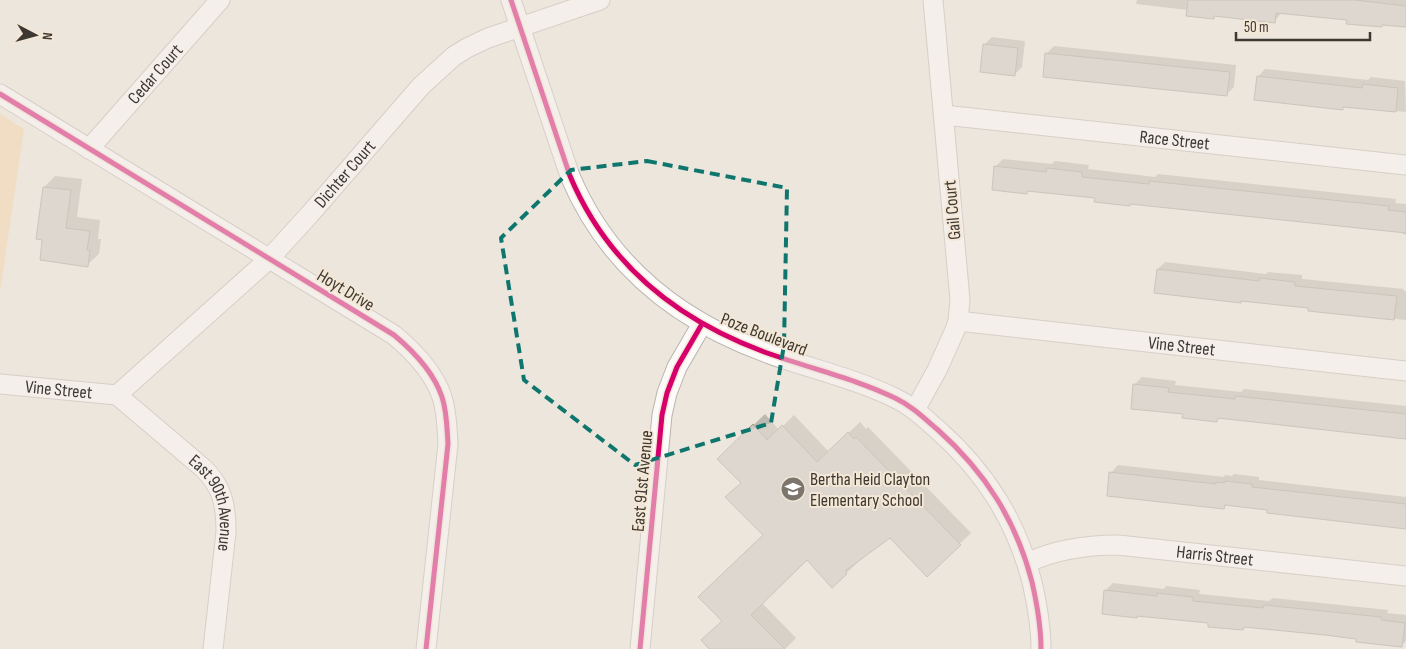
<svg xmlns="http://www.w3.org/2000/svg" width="1406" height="649" viewBox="0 0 1406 649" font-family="'Sofia Sans Condensed',sans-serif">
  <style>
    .green { fill: #f4d2a4 }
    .shadow { fill: #0003 }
    .building { fill: #cac5be; stroke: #a39d96 }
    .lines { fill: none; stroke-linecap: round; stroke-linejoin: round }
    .street-casing { stroke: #bab4ad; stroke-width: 21 }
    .street { stroke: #fcfbfa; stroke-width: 19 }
    .cycleway-casing { stroke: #f4e7d6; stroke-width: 8 }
    .cycleway { stroke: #d6006c; stroke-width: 5 }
    .marked { fill: none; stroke: #0f766e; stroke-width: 4; stroke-dasharray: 10 6; stroke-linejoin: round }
    .labels { text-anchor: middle; stroke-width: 4; stroke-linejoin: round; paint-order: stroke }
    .street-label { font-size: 18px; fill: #3d3831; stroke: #f4e7d6 }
    .poi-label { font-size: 18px; fill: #3d3831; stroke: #f4e7d6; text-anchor: start }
  </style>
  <rect width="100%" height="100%" fill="#ede6dd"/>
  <!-- green -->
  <polygon class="green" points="0,114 24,129 0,292"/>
  <!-- shadow -->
  <g class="shadow">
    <polygon points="1137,0 1406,0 1406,26 1384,23 1381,26 1348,19 1282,12 1275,21 1216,15 1213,18 1188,10 1136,4"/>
    <polygon points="992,37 1025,41 1022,67 1014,75 984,45"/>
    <polygon points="1054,46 1236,65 1234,87 1226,95 1047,53"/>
    <polygon points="1265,69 1368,80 1371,77 1405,81 1406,112 1345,106 1342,108 1258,77"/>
    <polygon points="1003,159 1052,164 1055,161 1089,165 1088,169 1155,177 1158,174 1396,199 1395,203 1406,204 1406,235 1403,234 1403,231 1132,203 1129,205 1096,197 1029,190 1027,192 996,166"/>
    <polygon points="55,176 82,179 77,217 100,220 98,239 101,239 99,254 87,265 44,239 44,187"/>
    <polygon points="1165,262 1266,274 1268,272 1302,275 1302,279 1404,289 1403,291 1406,291 1406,320 1309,310 1309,307 1242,300 1240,302 1158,269"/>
    <polygon points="1142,377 1176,381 1175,385 1241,392 1244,389 1406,406 1406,438 1220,417 1217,420 1184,413 1134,385"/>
    <polygon points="765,414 779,430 794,415 829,452 860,422 866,429 868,427 971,533 927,575 890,536 858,562 833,586 807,558 762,603 796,638 785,649 711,649 723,620 765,535 742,482 718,459"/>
    <polygon points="1118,465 1224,477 1225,475 1232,476 1234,474 1259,477 1259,480 1406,497 1406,528 1227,504 1224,507 1111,473"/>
    <polygon points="1113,583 1164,589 1166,586 1200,590 1199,594 1269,601 1273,598 1388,610 1387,613 1406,615 1406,641 1402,645 1357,638 1246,626 1243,629 1209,622 1139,615 1137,617 1105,591"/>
  </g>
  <!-- building -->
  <g class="building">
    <polygon points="1188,0 1355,0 1406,6 1406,27 1382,25 1382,27 1346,24 1347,20 1276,13 1275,23 1214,16 1214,19 1186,16"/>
    <polygon points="983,44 1018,48 1015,76 980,72"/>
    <polygon points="1045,53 1230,72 1227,96 1043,77"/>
    <polygon points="1257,76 1362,88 1363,84 1398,88 1396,112 1343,107 1343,110 1254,100"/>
    <polygon points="994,166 1046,172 1047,168 1082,172 1082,177 1149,184 1149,181 1389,206 1388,210 1406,212 1406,233 1130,204 1130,206 1094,202 1095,198 1027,191 1027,194 992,190"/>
    <polygon points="43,187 71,190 66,228 90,231 87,250 90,250 88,267 40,260 42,240 36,239"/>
    <polygon points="1157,269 1259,281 1259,278 1295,282 1295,286 1397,296 1394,320 1308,311 1308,308 1241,301 1241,303 1154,293"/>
    <polygon points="1133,384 1169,388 1168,392 1235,399 1235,396 1406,414 1406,439 1218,418 1217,422 1182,418 1183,414 1131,409"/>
    <polygon points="753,424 767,440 782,425 817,462 848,432 854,439 856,437 961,545 927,577 890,538 845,571 847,574 832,588 807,560 751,615 785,649 709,649 701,640 722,621 698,597 763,535 725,497 741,483 717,459"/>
    <polygon points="1109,472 1216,484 1216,482 1225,483 1225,481 1252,484 1252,487 1406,504 1406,529 1267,513 1267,510 1225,505 1224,509 1107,496"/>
    <polygon points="1104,590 1157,596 1157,593 1193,597 1193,601 1263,608 1264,605 1381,617 1381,620 1405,623 1402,647 1356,642 1356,639 1325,635 1244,627 1243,630 1208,627 1208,623 1137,616 1137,618 1102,614"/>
  </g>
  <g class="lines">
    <defs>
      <g id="street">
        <path d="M511 0 570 176C608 266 680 322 770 354 812 369 856 379 895 398 912 406 924 418 938 430 985 472 1016 520 1032 582 1037 604 1041 626 1041 649"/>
        <path d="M0 94 394 335C412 350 434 373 442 397 447 412 447 428 448 444L426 649"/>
        <path id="s1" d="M944 115 1406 165"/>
        <path id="s2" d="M89 149 220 0"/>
        <path id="s3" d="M958 321 1406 371"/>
        <path id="s4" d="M0 384 117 395"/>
        <path id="s5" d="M117 395 269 259 310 214 421 86 454 56 467 48 488 38 600 0"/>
        <path id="s6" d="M117 395 203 468C223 487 226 506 226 532L213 649"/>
        <polyline points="915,410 937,370 955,330 958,321 960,300 933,0"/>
        <path id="s7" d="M1027 563C1056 549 1086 545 1118 545L1406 576"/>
        <polyline points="640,649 662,415 667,393 677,367 702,324"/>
      </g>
    </defs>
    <!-- street casing -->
    <use href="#street" class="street-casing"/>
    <!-- street -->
    <use href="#street" class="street"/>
    <defs>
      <g id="cycleway">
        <path d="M511 0 570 176C608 266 680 322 770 354 812 369 856 379 895 398 912 406 924 418 938 430 985 472 1016 520 1032 582 1037 604 1041 626 1041 649"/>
        <path d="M0 94 394 335C412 350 434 373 442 397 447 412 447 428 448 444L426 649"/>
        <polyline points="640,649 662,415 667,393 677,367 702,324"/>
      </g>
    </defs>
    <!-- cycleway casing -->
    <use href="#cycleway" class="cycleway-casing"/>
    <!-- cycleway -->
    <use href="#cycleway" class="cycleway"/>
  </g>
  <!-- marked area -->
  <path d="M0 0H1406V649H0ZM647 161 787 188 784 345 771 423 635 465 524 380 501 238 571 170Z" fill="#ede6dd" fill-opacity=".55" fill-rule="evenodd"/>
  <path class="marked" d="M647 161 787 188 784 345 771 423 635 465 524 380 501 238 571 170Z"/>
  <!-- icons -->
  <defs>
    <symbol id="school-disc" viewBox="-11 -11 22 22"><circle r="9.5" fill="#7b756d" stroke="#f4e7d6"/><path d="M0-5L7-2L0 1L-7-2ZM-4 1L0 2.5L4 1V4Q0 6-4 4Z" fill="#fff"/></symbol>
  </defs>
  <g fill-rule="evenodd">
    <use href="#school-disc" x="779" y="475" width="28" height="28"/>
  </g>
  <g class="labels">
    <!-- street labels -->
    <g class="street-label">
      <text dy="6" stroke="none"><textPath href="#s2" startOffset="100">Cedar Court</textPath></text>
      <text dy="6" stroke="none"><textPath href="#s1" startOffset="232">Race Street</textPath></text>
      <text dy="6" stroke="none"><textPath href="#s5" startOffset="318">Dichter Court</textPath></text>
      <text transform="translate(952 210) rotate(-95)" y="6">Gail Court</text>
      <text transform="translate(346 290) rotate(31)" y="6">Hoyt Drive</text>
      <text transform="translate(764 334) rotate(21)" y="6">Poze Boulevard</text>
      <text dy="6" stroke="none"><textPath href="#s3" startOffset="225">Vine Street</textPath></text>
      <text dy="6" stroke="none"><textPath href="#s4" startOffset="59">Vine Street</textPath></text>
      <text transform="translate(642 481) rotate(-85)" y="6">East 91st Avenue</text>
      <text dy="6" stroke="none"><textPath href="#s6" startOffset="150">East 90th Avenue</textPath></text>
      <text dy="6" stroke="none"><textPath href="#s7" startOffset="191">Harris Street</textPath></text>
    </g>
    <!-- poi labels -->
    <g class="poi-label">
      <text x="810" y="485">Bertha Heid Clayton<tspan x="810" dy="21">Elementary School</tspan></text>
    </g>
  </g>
  <!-- north arrow -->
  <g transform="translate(35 35) rotate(96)" stroke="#f4e7d6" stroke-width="4" paint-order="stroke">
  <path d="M0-4L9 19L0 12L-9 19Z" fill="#3d3831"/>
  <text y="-8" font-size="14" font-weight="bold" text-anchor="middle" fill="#3d3831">N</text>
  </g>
  <!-- scale -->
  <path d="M1236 32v8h134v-8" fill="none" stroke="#3d3831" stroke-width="2.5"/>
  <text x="1244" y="32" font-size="15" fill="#3d3831" stroke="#f4e7d6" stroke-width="4" paint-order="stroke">50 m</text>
</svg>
